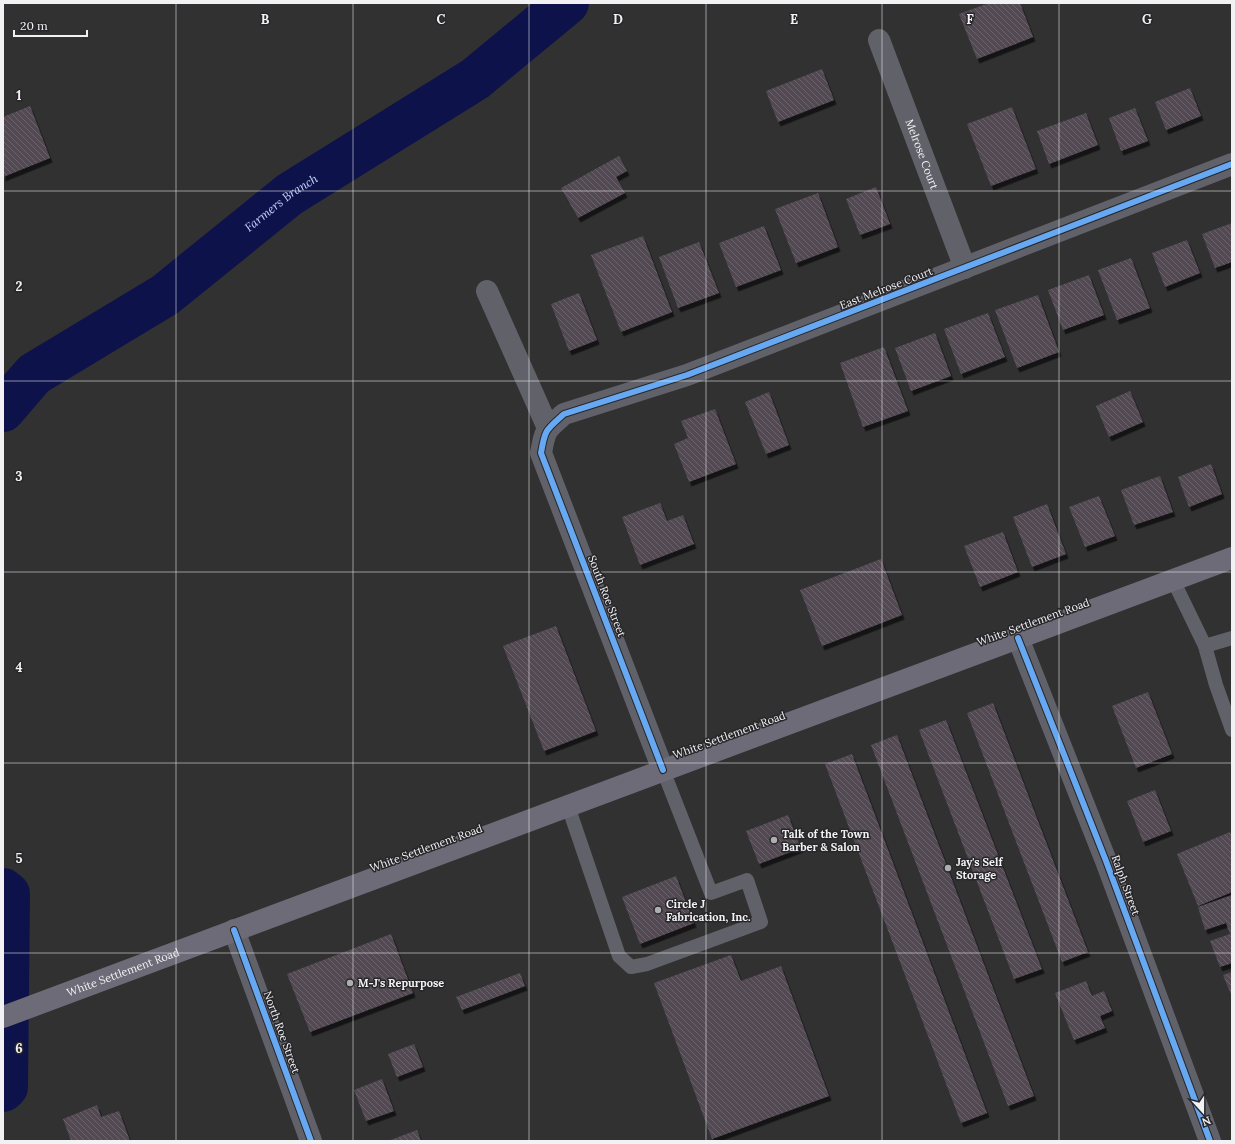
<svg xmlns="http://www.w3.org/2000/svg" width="1235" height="1144" viewBox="0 0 1235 1144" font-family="Lora,serif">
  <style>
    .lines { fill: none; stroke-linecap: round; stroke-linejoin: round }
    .river { stroke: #0d134a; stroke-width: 44 }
    .building { fill: url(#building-back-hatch); filter: url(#shadow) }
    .service { stroke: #61616a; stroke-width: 14 }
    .minor { stroke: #61616a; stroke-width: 22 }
    .secondary { stroke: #6c6b77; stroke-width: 22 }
    .cycleway-casing { stroke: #272629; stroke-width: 8 }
    .cycleway { stroke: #66a8f1; stroke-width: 6 }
    .grid { fill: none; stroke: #f2f1f3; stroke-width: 1; stroke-opacity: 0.55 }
    .poi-dot { fill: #aeaeaf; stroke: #272629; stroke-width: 1.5 }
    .labels { text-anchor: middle; stroke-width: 3; stroke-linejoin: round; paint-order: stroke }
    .street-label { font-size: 11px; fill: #f2f1f3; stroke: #272629 }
    .poi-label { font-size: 11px; font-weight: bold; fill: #f2f1f3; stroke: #272629; text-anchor: start }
    .water-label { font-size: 12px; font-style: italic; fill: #c4d2f9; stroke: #272629 }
    .grid-label { font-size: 13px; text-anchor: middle; font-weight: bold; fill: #f2f1f3; stroke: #272629; stroke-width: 3; stroke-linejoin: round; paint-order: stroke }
  </style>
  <defs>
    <pattern id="building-back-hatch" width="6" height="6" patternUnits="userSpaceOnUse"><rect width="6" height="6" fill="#524953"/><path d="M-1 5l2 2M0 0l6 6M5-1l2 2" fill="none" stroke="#6b646c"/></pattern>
    <filter id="shadow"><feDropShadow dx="2.5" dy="4.5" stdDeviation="0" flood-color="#0009"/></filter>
  </defs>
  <rect width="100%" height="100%" fill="#313132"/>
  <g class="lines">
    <!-- river -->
    <g class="river">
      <path id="s1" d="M3 410 34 374 165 295 290 194 475 79 567 3"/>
      <polyline points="3,890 8,894 6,1087 3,1090"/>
    </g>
  </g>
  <!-- building -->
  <g class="building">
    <polygon points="989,3 1020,3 1033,37 977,59 959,14"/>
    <polygon points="822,69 834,100 778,122 766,91"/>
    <polygon points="1190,88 1201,116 1166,130 1155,102"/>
    <polygon points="30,106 50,158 3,177 3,117"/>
    <polygon points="1012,107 1036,169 991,186 967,124"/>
    <polygon points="1135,108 1148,141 1121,151 1109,118"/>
    <polygon points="1086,113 1098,145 1049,164 1037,131"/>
    <polygon points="619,156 627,171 616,177 625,193 578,218 561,188"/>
    <polygon points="876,187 890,224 860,235 846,199"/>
    <polygon points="818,193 838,247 796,263 775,209"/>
    <polygon points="1232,223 1232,262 1215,268 1202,234"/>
    <polygon points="764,226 781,270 736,287 719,243"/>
    <polygon points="643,236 672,312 621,332 591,255"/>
    <polygon points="1187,240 1200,273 1165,287 1152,253"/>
    <polygon points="699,242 719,293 678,308 659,257"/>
    <polygon points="1131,258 1150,308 1117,320 1098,270"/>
    <polygon points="1089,275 1104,315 1063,330 1048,290"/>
    <polygon points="579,293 597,340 569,351 551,304"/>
    <polygon points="1038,295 1059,352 1017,368 995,310"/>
    <polygon points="988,313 1005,357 961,374 944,329"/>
    <polygon points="935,333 951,376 911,391 895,348"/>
    <polygon points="884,347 908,411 863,427 840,363"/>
    <polygon points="1130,391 1143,422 1109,437 1096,406"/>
    <polygon points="769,392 789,445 766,454 745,402"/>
    <polygon points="715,409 736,464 689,482 674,444 688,438 681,421"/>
    <polygon points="1211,464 1222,494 1189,507 1178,477"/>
    <polygon points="1160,476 1173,512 1134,525 1121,490"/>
    <polygon points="1099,496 1115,536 1085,547 1069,507"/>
    <polygon points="660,503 667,521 683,515 694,544 640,565 622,517"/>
    <polygon points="1047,504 1066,554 1032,567 1013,517"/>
    <polygon points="1003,532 1018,572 980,587 964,546"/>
    <polygon points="881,559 902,615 822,646 800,590"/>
    <polygon points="556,626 596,731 544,751 503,646"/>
    <polygon points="1148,692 1172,754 1136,768 1112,706"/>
    <polygon points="993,703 1088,952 1062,962 967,713"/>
    <polygon points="946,720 1042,969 1014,979 919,730"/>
    <polygon points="897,735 1034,1096 1008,1106 871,745"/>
    <polygon points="852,754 987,1113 961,1123 825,764"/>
    <polygon points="1155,790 1171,831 1143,842 1127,801"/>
    <polygon points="788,815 801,848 759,864 746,831"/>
    <polygon points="1230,832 1232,837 1232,892 1198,906 1177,854"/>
    <polygon points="676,876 694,923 640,944 622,897"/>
    <polygon points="1232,895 1232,963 1220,967 1210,941 1230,934 1226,923 1205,930 1198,907"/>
    <polygon points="391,934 413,993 310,1032 287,974"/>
    <polygon points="731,955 741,981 781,966 829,1096 712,1139 654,983"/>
    <polygon points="1232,972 1232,997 1223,975"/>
    <polygon points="520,973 525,986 462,1010 456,997"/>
    <polygon points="1086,981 1092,996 1104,991 1112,1011 1100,1016 1105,1028 1074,1040 1055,993"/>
    <polygon points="414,1044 423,1067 397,1077 388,1054"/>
    <polygon points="382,1079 394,1111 366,1121 354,1090"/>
    <polygon points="97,1105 101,1117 119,1111 130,1141 71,1141 63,1119"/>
    <polygon points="417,1130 421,1141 388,1141"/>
  </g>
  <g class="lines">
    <!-- service -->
    <g class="service">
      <polyline points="1173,580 1205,646 1216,685 1232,730"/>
      <polyline points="1205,646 1232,638"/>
      <polyline points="568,806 619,956 631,967 647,964 761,922 747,880 711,893 663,770"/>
    </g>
    <!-- minor -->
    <g class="minor">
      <path id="s2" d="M879 40 965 268"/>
      <polyline points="487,291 548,428"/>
      <polyline points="1018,638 1106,861 1210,1141"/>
      <path d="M663 770 541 453C545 429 546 430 564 414L687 375 1232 164"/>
      <polyline points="234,930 311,1141"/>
    </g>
    <!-- secondary -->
    <path class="secondary" id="s3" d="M3 1017 1232 558"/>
    <defs>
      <g id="cycleway">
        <polyline points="1018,638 1106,861 1210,1141"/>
        <path d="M663 770 541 453C545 429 546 430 564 414L687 375 1232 164"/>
        <polyline points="234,930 311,1141"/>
      </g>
    </defs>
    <!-- cycleway casing -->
    <use href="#cycleway" class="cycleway-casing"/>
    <!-- cycleway -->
    <use href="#cycleway" class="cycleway"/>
  </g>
  <!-- grid -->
  <path class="grid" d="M176 3V1141M353 3V1141M529 3V1141M706 3V1141M882 3V1141M1059 3V1141M3 191H1232M3 381H1232M3 572H1232M3 763H1232M3 953H1232"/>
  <!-- markers -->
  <g class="poi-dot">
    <circle cx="774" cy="840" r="4"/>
    <circle cx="948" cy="868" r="4"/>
    <circle cx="658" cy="910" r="4"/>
    <circle cx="350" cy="983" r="4"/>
  </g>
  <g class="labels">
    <!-- street labels -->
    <g class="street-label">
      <text dy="4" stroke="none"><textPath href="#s2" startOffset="122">Melrose Court</textPath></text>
      <text transform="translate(886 288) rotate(-21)" y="4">East Melrose Court</text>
      <text transform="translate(607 596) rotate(69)" y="4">South Roe Street</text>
      <text transform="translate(1033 622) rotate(-20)" y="4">White Settlement Road</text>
      <text transform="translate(729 735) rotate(-20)" y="4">White Settlement Road</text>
      <text transform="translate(426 848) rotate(-20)" y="4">White Settlement Road</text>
      <text transform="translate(1126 885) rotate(70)" y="4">Ralph Street</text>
      <text dy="4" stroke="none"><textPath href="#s3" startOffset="128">White Settlement Road</textPath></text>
      <text transform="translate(282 1032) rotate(70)" y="4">North Roe Street</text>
    </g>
    <!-- poi labels -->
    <g class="poi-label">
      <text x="782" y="838">Talk of the Town<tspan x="782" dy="13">Barber &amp; Salon</tspan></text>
      <text x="956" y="866">Jay's Self<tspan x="956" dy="13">Storage</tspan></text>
      <text x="666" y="908">Circle J<tspan x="666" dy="13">Fabrication, Inc.</tspan></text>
      <text x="358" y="987">M-J's Repurpose</text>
    </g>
    <!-- water labels -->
    <g class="water-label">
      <text dy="4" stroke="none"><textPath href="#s1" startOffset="349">Farmers Branch</textPath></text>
    </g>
  </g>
  <g class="grid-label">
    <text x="265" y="24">B</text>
    <text x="441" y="24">C</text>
    <text x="618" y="24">D</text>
    <text x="794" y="24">E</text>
    <text x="970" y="24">F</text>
    <text x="1147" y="24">G</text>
    <text x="19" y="100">1</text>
    <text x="19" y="291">2</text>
    <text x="19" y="481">3</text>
    <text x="19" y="672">4</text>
    <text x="19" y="863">5</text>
    <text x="19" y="1053">6</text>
  </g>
  <!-- border -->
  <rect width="1235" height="1144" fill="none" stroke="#f2f1f3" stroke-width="8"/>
  <!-- north arrow -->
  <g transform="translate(1203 1112) rotate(159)" stroke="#272629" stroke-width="3" paint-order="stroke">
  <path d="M0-3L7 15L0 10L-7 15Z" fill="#f2f1f3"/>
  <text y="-6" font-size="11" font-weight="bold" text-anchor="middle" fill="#f2f1f3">N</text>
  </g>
  <!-- scale -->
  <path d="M14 30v6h73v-6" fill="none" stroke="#f2f1f3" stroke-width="2"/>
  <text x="20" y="30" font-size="12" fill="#f2f1f3" stroke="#272629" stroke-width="3" paint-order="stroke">20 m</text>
</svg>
